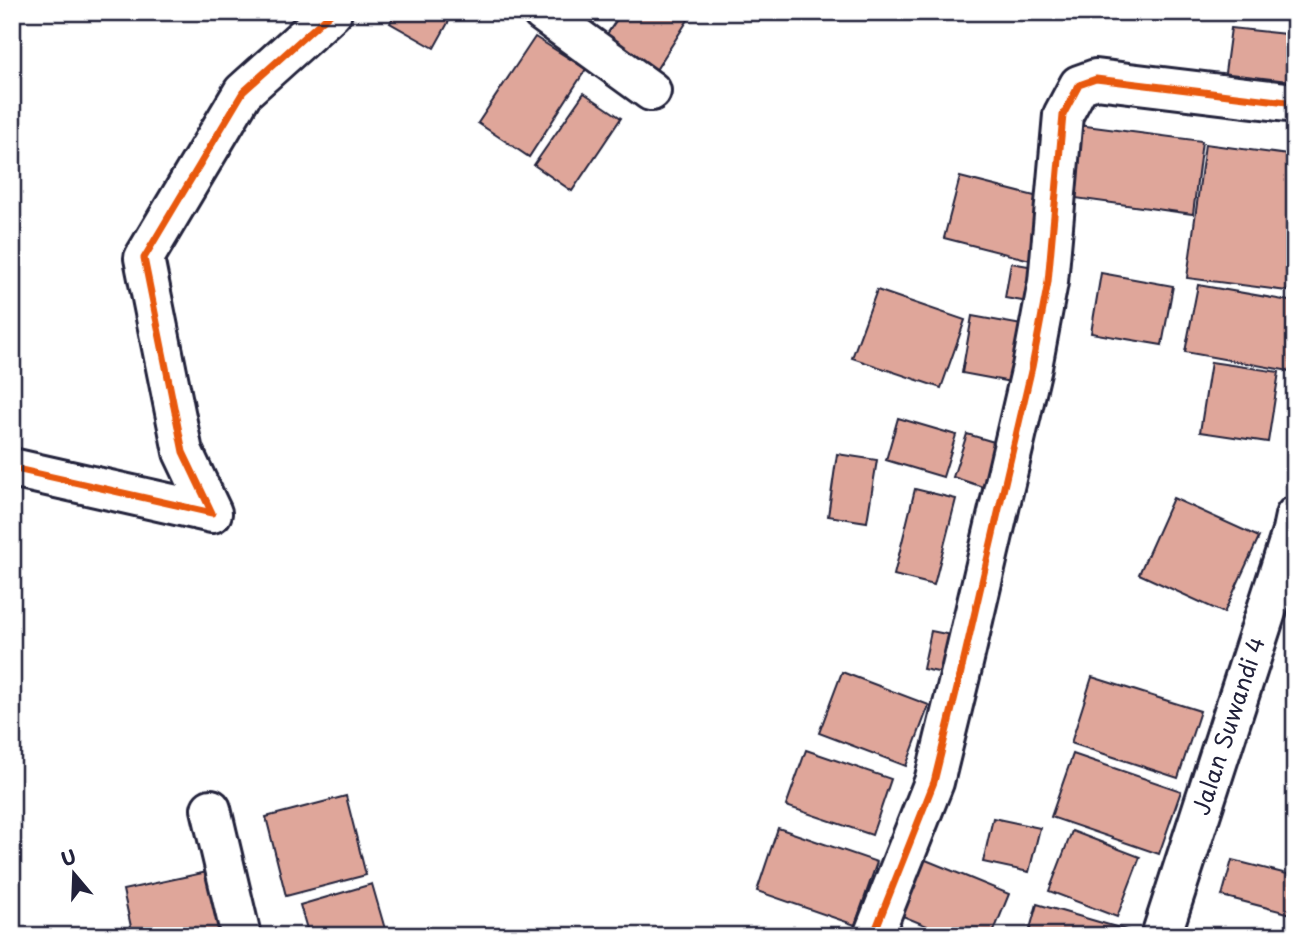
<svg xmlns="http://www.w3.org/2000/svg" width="1307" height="948" viewBox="0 0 1307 948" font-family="'Playpen Sans',sans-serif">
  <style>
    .building { fill: #dfa69a; stroke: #22223b; stroke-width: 2 }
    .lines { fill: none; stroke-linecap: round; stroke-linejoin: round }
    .minor-casing { stroke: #22223b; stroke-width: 44 }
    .minor { stroke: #fff; stroke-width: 38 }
    .cycleway-casing { stroke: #fff; stroke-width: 11 }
    .cycleway { stroke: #e8590c; stroke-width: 7 }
    .labels { text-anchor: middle; stroke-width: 5; stroke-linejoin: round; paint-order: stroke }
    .street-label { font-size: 23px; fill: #22223b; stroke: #fff }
  </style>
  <rect width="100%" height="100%" fill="#fff"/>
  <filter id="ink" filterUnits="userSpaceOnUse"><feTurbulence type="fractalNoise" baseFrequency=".0143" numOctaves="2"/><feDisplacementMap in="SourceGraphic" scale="14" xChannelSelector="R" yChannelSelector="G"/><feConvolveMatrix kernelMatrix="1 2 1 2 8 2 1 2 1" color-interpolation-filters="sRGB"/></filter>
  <g filter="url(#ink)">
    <!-- building -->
    <g class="building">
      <polygon points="396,12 454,12 434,48 390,23"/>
      <polygon points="622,12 693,12 654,73 603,40"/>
      <polygon points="1231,28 1295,35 1295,88 1224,80"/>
      <polygon points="535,37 586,69 529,157 478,123"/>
      <polygon points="584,93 621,118 572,191 534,165"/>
      <polygon points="1078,125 1202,141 1193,214 1068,197"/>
      <polygon points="1205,144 1295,156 1295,292 1187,278"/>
      <polygon points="960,177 1054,201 1038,262 944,238"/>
      <polygon points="1011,263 1040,268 1034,303 1005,298"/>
      <polygon points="1101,273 1173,286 1162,345 1091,333"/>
      <polygon points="1198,285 1295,302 1295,372 1185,352"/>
      <polygon points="877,290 965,320 941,388 852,358"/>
      <polygon points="972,316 1022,325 1011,382 962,373"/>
      <polygon points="1211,362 1279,372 1268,442 1200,432"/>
      <polygon points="898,418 956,435 943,477 886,460"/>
      <polygon points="967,434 1004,445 989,489 953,477"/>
      <polygon points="837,454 877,460 867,522 828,516"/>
      <polygon points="915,489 956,499 934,585 894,575"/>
      <polygon points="1173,498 1259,537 1224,613 1139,574"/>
      <polygon points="931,631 956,636 948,674 923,669"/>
      <polygon points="842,672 929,705 906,766 819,733"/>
      <polygon points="1092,677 1200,711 1178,778 1071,743"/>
      <polygon points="806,750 891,779 872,835 786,806"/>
      <polygon points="1073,754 1181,791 1159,854 1051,817"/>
      <polygon points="346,796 366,875 286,896 266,817"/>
      <polygon points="993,818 1040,828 1029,872 983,862"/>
      <polygon points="778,828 877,862 855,925 757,891"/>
      <polygon points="1072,831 1140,857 1117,917 1049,891"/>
      <polygon points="916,856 1009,894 992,936 951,936 893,912"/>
      <polygon points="1232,860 1295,876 1295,915 1222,896"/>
      <polygon points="212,871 226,936 133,936 123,890"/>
      <polygon points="372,884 387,936 309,936 300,905"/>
      <polygon points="1037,904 1147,936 1028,936"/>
    </g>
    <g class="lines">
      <defs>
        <g id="minor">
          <polyline points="542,12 651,91"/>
          <polyline points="12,468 212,513 183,452 144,258 243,92 332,12"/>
          <polyline points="211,809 241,936"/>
          <polyline points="873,936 934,782 960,676 1032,367 1048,282 1063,115 1079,85 1096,79 1295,103"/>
          <polyline points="1161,936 1291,535 1295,516"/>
        </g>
      </defs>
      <!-- minor casing -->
      <use href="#minor" class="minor-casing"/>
      <!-- minor -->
      <use href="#minor" class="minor"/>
      <defs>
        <g id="cycleway">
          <polyline points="12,468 212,513 183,452 144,258 243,92 332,12"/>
          <polyline points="873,936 934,782 960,676 1032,367 1048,282 1063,115 1079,85 1096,79 1295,103"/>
        </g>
      </defs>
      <!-- cycleway casing -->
      <use href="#cycleway" class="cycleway-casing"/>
      <!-- cycleway -->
      <use href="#cycleway" class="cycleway"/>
    </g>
  </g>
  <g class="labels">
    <!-- street labels -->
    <g class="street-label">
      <text transform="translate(1229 726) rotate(-72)" y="8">Jalan Suwandi 4</text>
    </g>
  </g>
  <!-- margin -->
  <rect width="1307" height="948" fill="none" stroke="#fff" stroke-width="42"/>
  <rect x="21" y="21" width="1265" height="906" fill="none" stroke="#22223b" stroke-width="2.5" filter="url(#ink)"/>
  <!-- north arrow -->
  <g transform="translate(74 874) rotate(341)" stroke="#ffffff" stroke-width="5" paint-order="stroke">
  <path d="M0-5L12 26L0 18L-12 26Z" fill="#22223b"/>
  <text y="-10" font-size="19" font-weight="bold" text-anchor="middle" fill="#22223b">U</text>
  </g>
</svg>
